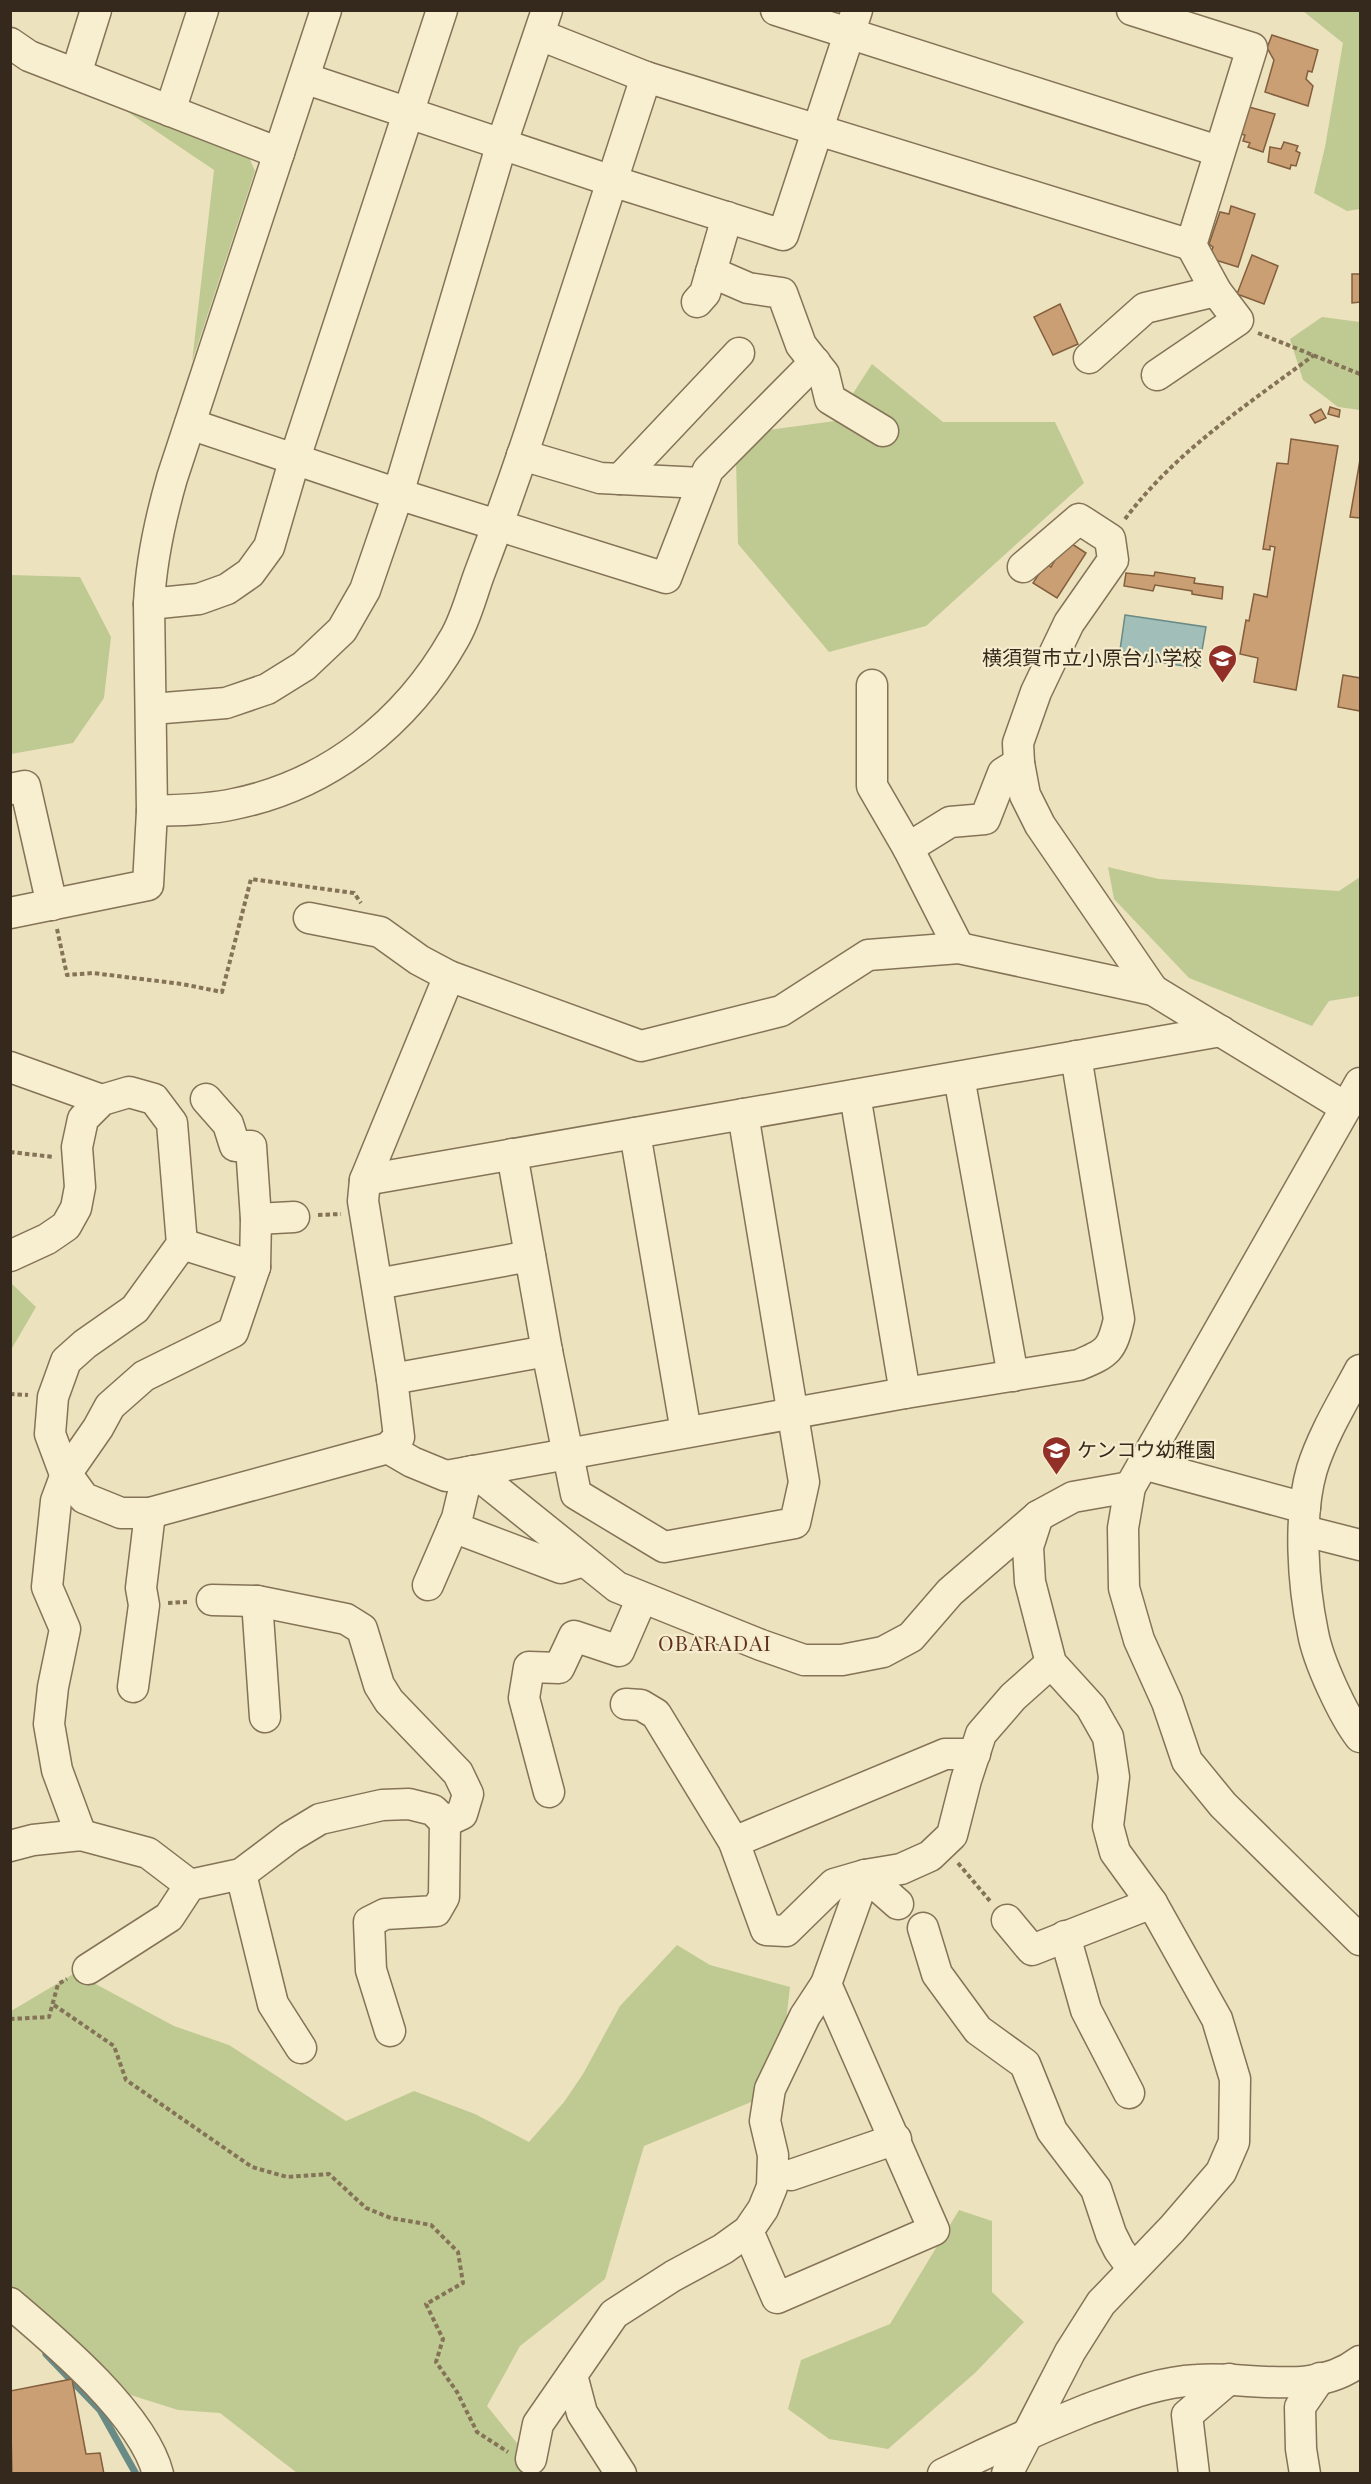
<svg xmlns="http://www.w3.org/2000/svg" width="1371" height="2484" viewBox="0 0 1371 2484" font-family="'Playfair Display','Noto Sans JP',serif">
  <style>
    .green { fill: #bfca93 }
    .water { fill: #a1beb8; stroke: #698b86; stroke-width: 1.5 }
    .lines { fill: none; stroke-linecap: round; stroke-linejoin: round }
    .stream { stroke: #698b86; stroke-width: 7 }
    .building { fill: #ca9f74; stroke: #835f3e; stroke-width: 1.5 }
    .minor-casing { stroke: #847357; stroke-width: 33 }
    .path { stroke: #847357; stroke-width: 4; stroke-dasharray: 4.5 3; stroke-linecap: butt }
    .minor { stroke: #f8efd1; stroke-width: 30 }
    .labels { text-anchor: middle; stroke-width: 4.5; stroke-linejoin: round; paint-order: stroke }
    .poi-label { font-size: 20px; fill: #34291c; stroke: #f4eccd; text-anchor: end }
    .neighbourhood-label { font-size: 21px; letter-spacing: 1.5px; fill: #60301c; stroke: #f4eccd }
  </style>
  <rect width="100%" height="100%" fill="#ede2be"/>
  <!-- green -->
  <g class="green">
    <polygon points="1303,11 1360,11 1360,209 1347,211 1314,193 1325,147 1343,43"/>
    <polygon points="116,104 245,148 255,171 192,362 214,170"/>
    <polygon points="1322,317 1360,322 1360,410 1338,407 1303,380 1290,339"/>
    <polygon points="872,364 943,422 1055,422 1084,483 926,626 829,652 738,544 736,459 768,430 835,421"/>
    <polygon points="11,575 80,577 111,637 104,698 73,743 11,754"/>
    <polygon points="1108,867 1159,879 1339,891 1360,877 1360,996 1329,1001 1312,1026 1189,978 1114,899"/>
    <polygon points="11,1283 36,1307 11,1350 10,1350"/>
    <polygon points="677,1945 710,1965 790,1987 778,2091 644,2146 605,2279 520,2346 487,2406 541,2473 297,2473 220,2413 178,2410 118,2391 11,2296 11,2011 75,1973 174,2026 229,2045 346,2121 414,2091 475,2114 529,2142 564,2102 583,2074 620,2006"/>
    <polygon points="959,2210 992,2221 992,2292 1024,2322 975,2373 888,2449 829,2439 788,2409 801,2360 890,2324"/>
  </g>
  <!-- water -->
  <polygon class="water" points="1125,615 1206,627 1199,668 1119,657"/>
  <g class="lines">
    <!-- stream -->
    <polyline class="stream" points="46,2354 100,2410 136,2474"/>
  </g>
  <!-- building -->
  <g class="building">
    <polygon points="1272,35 1318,50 1312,72 1308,71 1306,79 1313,86 1308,106 1265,92 1274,60 1267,48"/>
    <polygon points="1249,107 1275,114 1263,152 1248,147 1250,143 1243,141 1245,135 1240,134"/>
    <polygon points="1284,142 1298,146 1296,151 1300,153 1296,166 1291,165 1290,169 1268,162 1270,147 1281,149"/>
    <polygon points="1231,206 1255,214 1238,267 1209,258 1213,247 1209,244 1220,212 1229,214"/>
    <polygon points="1252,255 1278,266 1264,304 1237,294"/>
    <polygon points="1352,274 1360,274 1360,302 1352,303"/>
    <polygon points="1060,304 1078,344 1053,355 1034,317"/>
    <polygon points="1330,407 1340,410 1339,417 1328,414"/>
    <polygon points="1321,409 1326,418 1315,423 1310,415"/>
    <polygon points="1291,439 1338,446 1296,690 1254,682 1258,658 1240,654 1246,620 1249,621 1254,594 1267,597 1275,547 1270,546 1270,550 1263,549 1277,463 1288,464"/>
    <polygon points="1360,460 1360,518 1350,517"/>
    <polygon points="1066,540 1086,553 1057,598 1033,583 1046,563 1051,567"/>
    <polygon points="1155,572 1195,578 1194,583 1223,587 1222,599 1192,594 1192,591 1155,585 1153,591 1124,586 1126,573 1154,576"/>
    <polygon points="1343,675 1360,678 1360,711 1338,707"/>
    <polygon points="72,2379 86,2454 100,2453 104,2474 12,2474 10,2391"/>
  </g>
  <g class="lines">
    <defs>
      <g id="minor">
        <polyline points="776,10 1218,151"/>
        <polyline points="540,35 646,77 1191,245 1252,48 1132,10"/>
        <polyline points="10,43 29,56 279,153"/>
        <polyline points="76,74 96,10"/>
        <polyline points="304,78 612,181 783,235 857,10"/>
        <polyline points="170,111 203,10"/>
        <polyline points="711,272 748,288 782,293 801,345 824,374 830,399 883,431"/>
        <polyline points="697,302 705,293 727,217"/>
        <polyline points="1089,358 1145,308 1216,291"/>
        <polyline points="1157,375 1238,320 1216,291 1191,245"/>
        <polyline points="190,424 398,494 666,578 708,470 815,362"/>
        <polyline points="522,455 600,478 702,483"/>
        <polyline points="620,479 739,353"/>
        <polyline points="1023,567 1079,519 1110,539 1113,560 1069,623 1036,692 1018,743 1019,763 1025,795 1040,825 1153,990"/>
        <polyline points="149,604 199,599 227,589 250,573 269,547 295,458 442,10"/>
        <polyline points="872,685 872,786 908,848 959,948"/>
        <polyline points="152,709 226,703 267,689 304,666 342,630 365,590 398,494 502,143 547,10"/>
        <polyline points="10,789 25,786 52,905"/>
        <path d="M152 811C179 810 207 810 234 804 329 785 407 722 454 639 466 619 472 593 480 572 501 517 520 463 538 408 574 298 610 188 646 77"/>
        <polyline points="908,848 950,822 985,819 1003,773 1019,763"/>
        <path d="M10 913 148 885 152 811 149 604C151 560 160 520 172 478L326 10"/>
        <polyline points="309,918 380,932 419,960 449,976 641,1046 781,1011 868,955 959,948 1153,990 1345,1107"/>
        <polyline points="10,1067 102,1100"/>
        <polyline points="959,1077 1013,1376"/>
        <polyline points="1360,1083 1130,1487 1123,1528 1124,1588 1139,1640 1167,1702 1187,1761 1223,1805 1360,1940"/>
        <polyline points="855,1095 905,1393"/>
        <polyline points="635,1133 686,1432"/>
        <polyline points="512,1154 547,1351 576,1494 664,1547 795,1523 804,1482 743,1114"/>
        <polyline points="365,1180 1221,1031"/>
        <polyline points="256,1219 294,1217"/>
        <polyline points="182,1244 255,1267"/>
        <polyline points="10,1256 47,1239 66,1226 76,1208 80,1187 77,1147 83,1119 102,1100 129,1092 154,1099 172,1123 182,1244 135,1309 85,1344 66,1361 53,1397 50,1434 63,1469 84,1498 121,1513 150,1513 388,1448 399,1437 392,1379 363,1201 365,1180 449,976"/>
        <polyline points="377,1284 530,1256"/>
        <path d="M1360 1370C1343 1402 1323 1434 1312 1469 1298 1517 1303 1585 1313 1633 1318 1661 1343 1715 1360 1737"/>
        <polyline points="392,1379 547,1351"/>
        <path d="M388 1448 412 1462 446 1476 905 1393 1079 1365C1108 1353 1112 1350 1119 1319L1076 1056"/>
        <polyline points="1143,1464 1305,1508"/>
        <polyline points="473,1471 617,1587 761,1645 804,1660 842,1660 883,1652 911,1637 950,1592 1038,1516 1073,1497 1130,1487"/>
        <polyline points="453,1527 561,1568 584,1561"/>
        <polyline points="1305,1531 1360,1545"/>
        <polyline points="428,1585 457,1518 468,1472"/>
        <polyline points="212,1600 257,1601 346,1619 362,1629 379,1685 389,1701 458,1773 468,1794 462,1814 445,1822"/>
        <polyline points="257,1601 265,1717"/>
        <polyline points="133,1687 144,1605 141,1588 150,1513"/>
        <polyline points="626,1704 641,1705 656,1714 734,1842 766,1930 786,1931 834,1884 865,1875 901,1869 930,1856 952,1835 966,1780 981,1734 1013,1697 1051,1663"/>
        <polyline points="549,1792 524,1698 529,1667 559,1668 574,1636 619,1651 642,1598"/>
        <polyline points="81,1835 57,1770 49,1724 53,1687 65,1629 47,1587 56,1501 66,1474 98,1428 110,1406 144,1376 233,1332 255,1267 256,1219 251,1146 235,1146 228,1124 206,1099"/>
        <polyline points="734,1842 945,1754 975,1754"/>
        <polyline points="10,1846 33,1840 81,1835 148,1853 190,1885"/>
        <polyline points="241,1874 273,2004 301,2048"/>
        <polyline points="1007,1920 1032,1950 1152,1903"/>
        <polyline points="923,1928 937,1974 978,2030 1025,2064 1052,2131 1096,2189 1111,2234 1119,2250 1133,2269"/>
        <polyline points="1065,1936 1086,2010 1129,2093"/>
        <polyline points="88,1969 169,1917 190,1885 241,1874 290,1837 320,1819 382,1805 409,1804 433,1810 445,1822 444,1897 436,1911 385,1914 369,1922 371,1970 390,2031"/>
        <polyline points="791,2175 896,2139"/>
        <polyline points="748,2231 777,2298 934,2230 826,1984 865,1875 898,1904"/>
        <path d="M10 2303C56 2342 143 2415 158 2474"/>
        <polyline points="572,2375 582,2413 621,2474"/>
        <polyline points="531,2459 538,2424 614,2314 673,2276 723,2249 748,2231 763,2209 772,2187 773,2155 765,2121 770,2089 805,2016 826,1984"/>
        <path d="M943 2474C991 2450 1038 2429 1088 2409 1124 2396 1158 2382 1197 2380 1251 2376 1314 2397 1360 2361"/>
        <polyline points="1007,2474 1070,2352 1101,2303 1172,2229 1221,2172 1234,2142 1235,2079 1217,2019 1152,1903 1115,1852 1108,1826 1114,1777 1108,1737 1091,1707 1051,1663 1030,1582 1028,1547 1038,1516"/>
        <polyline points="1194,2474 1187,2415 1229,2379"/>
        <polyline points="1305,2474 1301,2449 1300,2407 1320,2378"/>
      </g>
    </defs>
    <!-- minor casing -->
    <use href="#minor" class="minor-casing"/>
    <!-- path -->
    <g class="path">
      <polyline points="1258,333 1360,374"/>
      <path d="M1125 519C1176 451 1247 405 1314 355"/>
      <polyline points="57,929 67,975 93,973 182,984 222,992 251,879 354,893 361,903"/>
      <polyline points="10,1152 54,1157"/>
      <polyline points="318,1215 341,1214"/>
      <polyline points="10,1394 28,1395"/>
      <polyline points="168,1603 187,1602"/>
      <polyline points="958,1863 990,1901"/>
      <polyline points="54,2005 114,2046 126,2080 252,2167 287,2177 329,2174 366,2208 391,2218 431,2225 458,2252 463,2283 426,2304 443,2339 436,2362 457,2392 477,2432 508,2452"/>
      <polyline points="10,2019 49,2017 58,1984 67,1979"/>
    </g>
    <!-- minor -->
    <use href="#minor" class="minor"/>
  </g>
  <!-- icons -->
  <defs>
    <symbol id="school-pin" viewBox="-11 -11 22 30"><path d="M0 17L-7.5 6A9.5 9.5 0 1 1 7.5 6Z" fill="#923028" stroke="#f4eccd"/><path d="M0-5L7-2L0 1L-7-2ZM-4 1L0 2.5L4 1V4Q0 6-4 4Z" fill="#fff"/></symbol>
  </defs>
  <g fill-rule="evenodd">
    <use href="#school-pin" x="1206" y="642" width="33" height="45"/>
    <use href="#school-pin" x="1040" y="1434" width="33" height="45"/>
  </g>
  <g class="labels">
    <!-- poi labels -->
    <g class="poi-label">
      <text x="1202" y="665">横須賀市立小原台小学校</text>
      <text x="1077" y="1457" text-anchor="start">ケンコウ幼稚園</text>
    </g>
    <!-- neighbourhood labels -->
    <g class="neighbourhood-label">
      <text x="715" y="1651">OBARADAI</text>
    </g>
  </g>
  <!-- border -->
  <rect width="1371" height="2484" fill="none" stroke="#34291c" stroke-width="24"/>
</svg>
